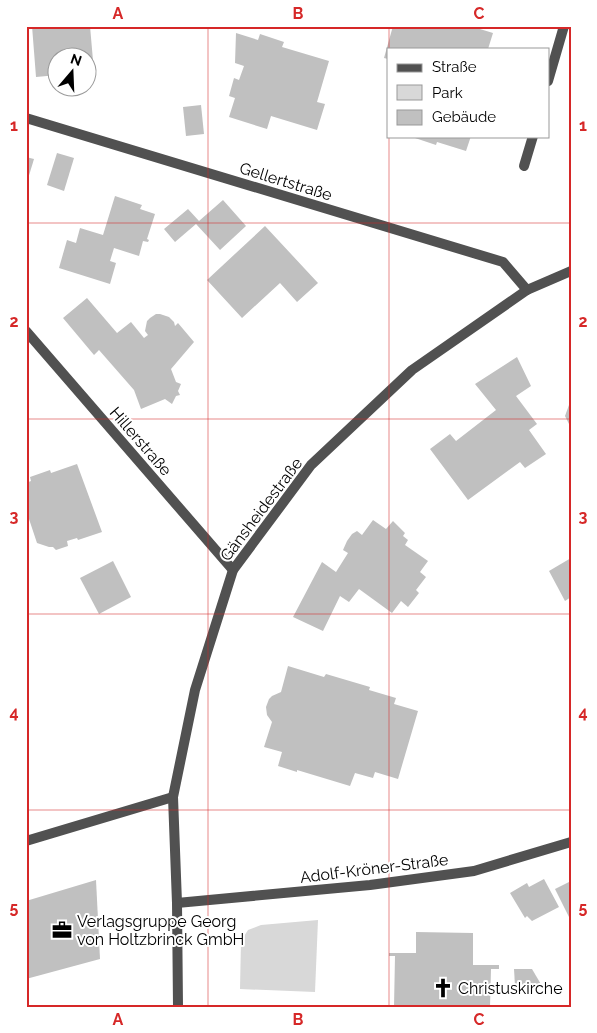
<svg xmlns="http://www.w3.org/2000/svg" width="597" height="1033" viewBox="0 0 597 1033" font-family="Raleway,sans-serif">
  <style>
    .green { fill: #d8d8d8 }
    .building { fill: #c0c0c0 }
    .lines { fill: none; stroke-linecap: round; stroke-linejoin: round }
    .lane { stroke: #515151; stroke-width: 10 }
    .street { stroke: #515151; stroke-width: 10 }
    .grid { fill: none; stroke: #d62828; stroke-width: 1; stroke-opacity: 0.55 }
    .labels { text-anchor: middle; stroke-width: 4; stroke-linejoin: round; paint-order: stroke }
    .street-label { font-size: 16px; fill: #000; stroke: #fff }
    .poi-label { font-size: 16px; fill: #000; stroke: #fff; text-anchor: start }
    .neatline { fill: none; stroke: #d62828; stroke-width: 2 }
    .grid-label { font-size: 16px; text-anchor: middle; font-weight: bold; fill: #d62828 }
  </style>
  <rect width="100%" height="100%" fill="#fff"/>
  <!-- green -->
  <polygon class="green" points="318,920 315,992 240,989 241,941 248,930 261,925"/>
  <!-- building -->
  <g class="building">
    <polygon points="32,26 90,26 94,72 88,73 88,58 58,58 58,75 36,77"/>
    <polygon points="393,26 470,26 493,33 488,49 388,49 388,59 384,58"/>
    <polygon points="236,33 258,40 260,34 284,42 282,47 329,61 317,102 325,104 317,130 271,116 267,129 229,117 235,98 229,96 234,78 239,80 244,66 235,63"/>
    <polygon points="201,105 204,134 186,136 183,107"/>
    <polygon points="409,136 471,136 466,151 437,142 436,145"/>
    <polygon points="57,153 74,158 64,191 47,185"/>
    <polygon points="26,157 34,159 27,182 26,182"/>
    <polygon points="115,196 142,205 140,209 155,214 147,239 149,240 148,242 143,241 139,256 114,248 110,261 116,263 110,284 59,268 67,240 76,243 80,228 103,235"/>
    <polygon points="223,200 246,226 220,250 196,224 175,242 164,229 188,209 199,221"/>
    <polygon points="265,226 318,283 297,302 280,283 242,318 207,280"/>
    <polygon points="87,298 117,333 131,322 144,338 148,335 145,331 147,321 150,318 156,314 160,314 169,317 174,322 175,326 178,323 194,342 171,369 176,382 181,384 178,391 180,395 176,396 172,404 165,399 141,409 134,390 99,350 94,355 63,318"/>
    <polygon points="517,357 531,386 516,396 537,424 529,430 546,454 525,468 520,462 468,500 430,449 450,434 456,441 496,410 475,384"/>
    <polygon points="571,404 571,428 565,416 569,405"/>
    <polygon points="77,464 102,532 78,540 77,538 67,541 68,546 56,550 53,547 49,547 37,543 26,510 26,483 31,481 30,477 50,470 51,473"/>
    <polygon points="373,520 386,529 393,521 405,533 403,536 408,540 405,545 428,561 420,572 426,577 416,590 419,593 408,607 401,601 392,613 359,589 349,602 340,596 323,631 293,617 322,562 336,572 348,553 343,550 347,541 352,534 357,531 362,535"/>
    <polygon points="571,558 571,597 565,601 549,571"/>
    <polygon points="113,561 131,597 99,614 80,578"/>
    <polygon points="288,666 324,677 326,674 370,687 369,690 396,698 394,704 418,711 398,779 375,772 373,778 355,773 350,786 297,770 297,772 278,766 282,752 264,747 272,722 267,715 266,707 269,699 272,696 281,692"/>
    <polygon points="544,879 559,907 532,921 527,916 525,918 510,893 527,883 529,887"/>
    <polygon points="96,880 100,959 26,979 26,901"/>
    <polygon points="571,881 571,921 555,889"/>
    <polygon points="416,932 473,933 473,965 499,965 499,969 491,969 490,1007 394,1007 395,956 389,956 389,953 416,953"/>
    <polygon points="514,969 532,969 542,986 515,986"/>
  </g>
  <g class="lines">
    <!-- lane -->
    <polyline class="lane" points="26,841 173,797"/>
    <!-- street -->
    <g class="street">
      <polyline points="548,81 564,26"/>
      <polyline points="26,118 503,262 527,290"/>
      <polyline points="524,166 533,136"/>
      <polyline points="26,331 233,570"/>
      <polyline points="177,903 370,885 474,871 571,842"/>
      <polyline points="178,1007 177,903 173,797 195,690 233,570 311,465 412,370 527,290 571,271"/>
    </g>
  </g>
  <!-- grid -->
  <path class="grid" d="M208 26V1007M389 26V49M389 136V1007M26 223H571M26 419H571M26 614H571M26 810H571"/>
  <!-- icons -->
  <defs>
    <symbol id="office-bare" viewBox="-9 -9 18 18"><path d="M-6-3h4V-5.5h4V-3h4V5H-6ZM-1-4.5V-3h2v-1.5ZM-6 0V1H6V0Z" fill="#000" stroke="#fff" stroke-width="2.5" paint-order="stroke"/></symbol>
    <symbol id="church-bare" viewBox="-9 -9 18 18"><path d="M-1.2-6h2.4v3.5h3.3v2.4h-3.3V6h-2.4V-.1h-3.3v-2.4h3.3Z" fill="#000" stroke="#fff" stroke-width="2.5" paint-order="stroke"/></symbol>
  </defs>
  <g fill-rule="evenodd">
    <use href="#office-bare" x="48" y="916" width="28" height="28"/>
    <use href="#church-bare" x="429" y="974" width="28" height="28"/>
  </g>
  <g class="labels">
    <!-- street labels -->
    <g class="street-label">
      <text transform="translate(286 181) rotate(17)" y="6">Gellertstraße</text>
      <text transform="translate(141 441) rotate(49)" y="6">Hillerstraße</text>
      <text transform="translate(261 509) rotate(-53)" y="6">Gänsheidestraße</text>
      <text transform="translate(374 868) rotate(-7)" y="6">Adolf-Kröner-Straße</text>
    </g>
    <!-- poi labels -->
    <g class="poi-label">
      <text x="77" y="927">Verlagsgruppe Georg<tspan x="77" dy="18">von Holtzbrinck GmbH</tspan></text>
      <text x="458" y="994">Christuskirche</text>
    </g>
  </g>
  <!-- border -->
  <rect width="597" height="1033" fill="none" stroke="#ffffff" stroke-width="55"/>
  <!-- legend -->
  <rect x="387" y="48" width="162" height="90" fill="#ffffff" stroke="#999999"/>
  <rect x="397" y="64" width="25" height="8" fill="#515151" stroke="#999999"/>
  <text x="432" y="72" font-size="15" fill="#000000">Straße</text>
  <rect x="397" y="85" width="25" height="15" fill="#d8d8d8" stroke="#999999"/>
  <text x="432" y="98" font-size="15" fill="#000000">Park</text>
  <rect x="397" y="110" width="25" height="15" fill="#c0c0c0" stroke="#999999"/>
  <text x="432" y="122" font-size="15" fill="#000000">Gebäude</text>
  <!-- north arrow -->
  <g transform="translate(72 72) rotate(19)"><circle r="24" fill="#ffffff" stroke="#999999"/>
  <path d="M0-4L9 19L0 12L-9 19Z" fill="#000000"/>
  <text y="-8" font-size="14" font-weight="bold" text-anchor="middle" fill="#000000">N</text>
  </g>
  <rect x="28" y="28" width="542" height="978" class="neatline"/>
  <g class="grid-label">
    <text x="118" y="19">A</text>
    <text x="298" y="19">B</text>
    <text x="479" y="19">C</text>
    <text x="14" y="131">1</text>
    <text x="583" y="131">1</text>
    <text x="14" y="327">2</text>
    <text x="583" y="327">2</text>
    <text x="14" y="522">3</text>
    <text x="583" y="522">3</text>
    <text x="14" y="718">4</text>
    <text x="583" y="718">4</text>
    <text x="14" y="913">5</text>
    <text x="583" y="913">5</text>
    <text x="118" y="1025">A</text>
    <text x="298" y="1025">B</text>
    <text x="479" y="1025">C</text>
  </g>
</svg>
